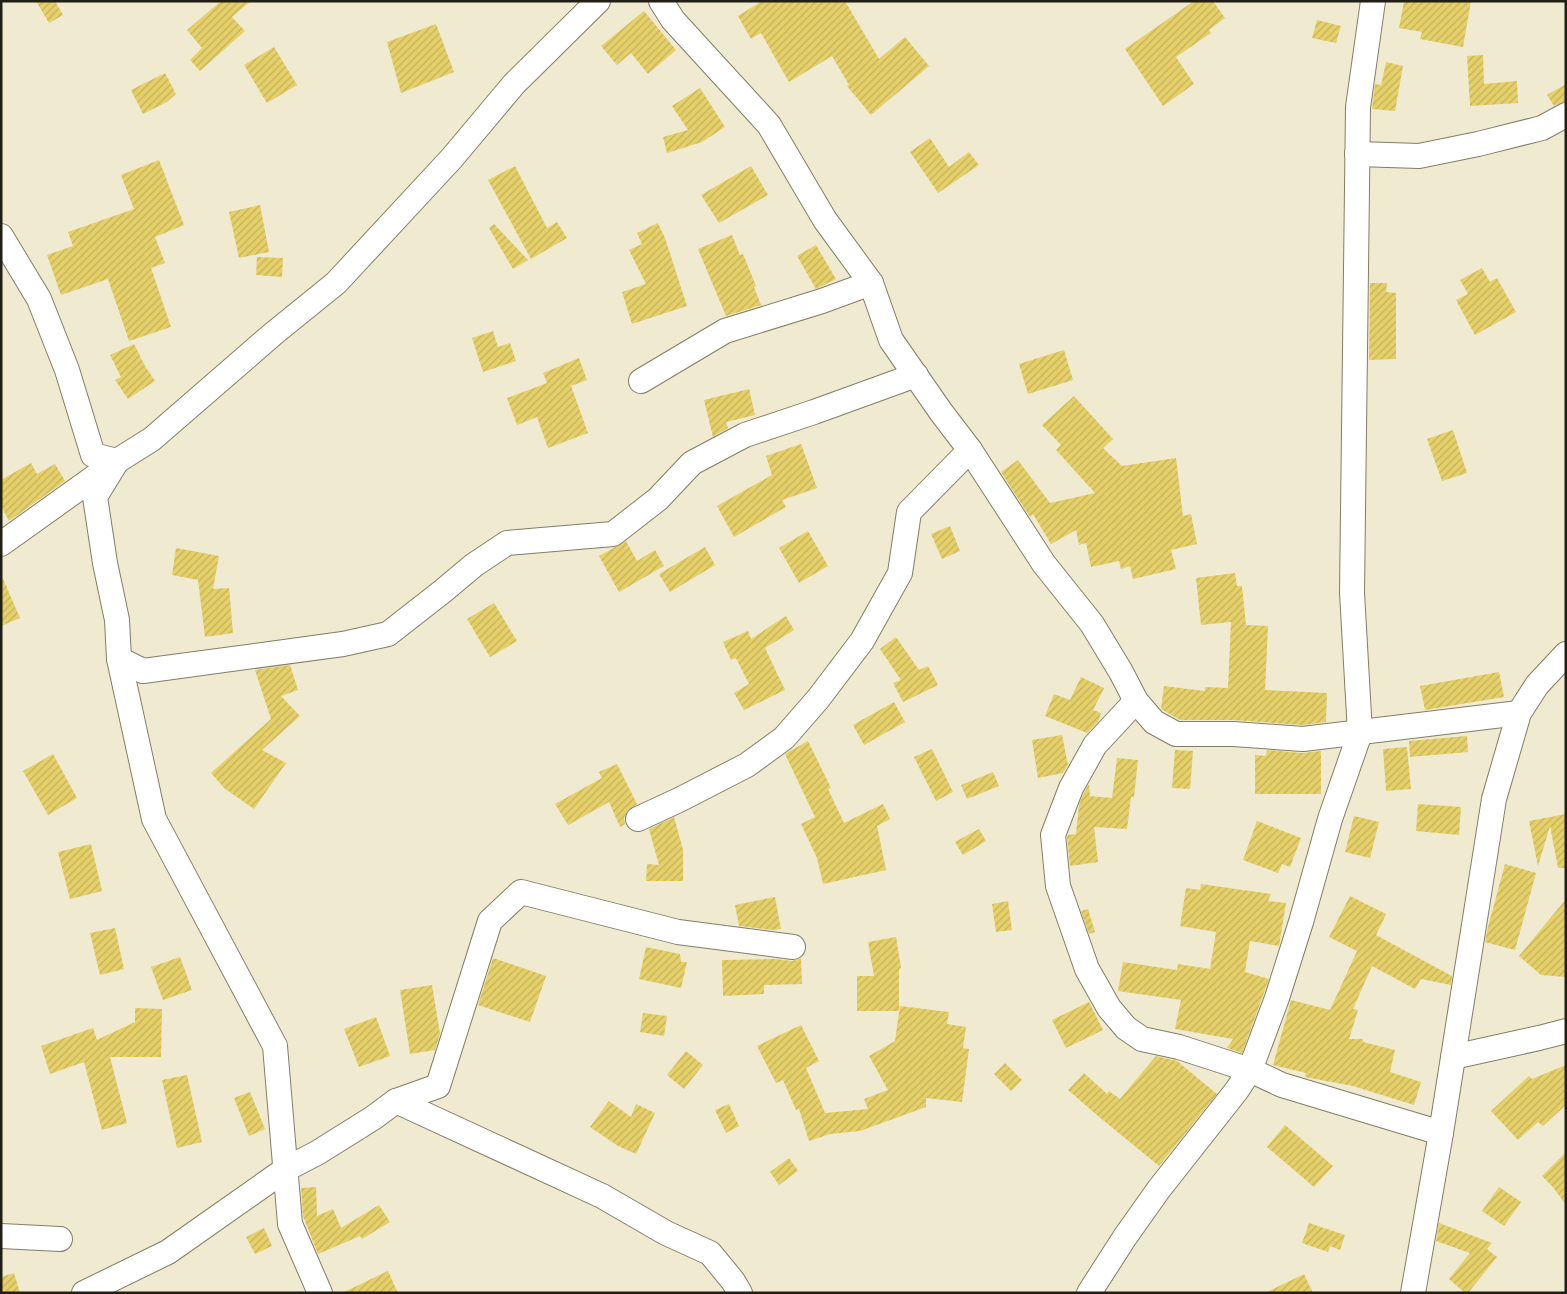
<svg xmlns="http://www.w3.org/2000/svg" width="1567" height="1294" viewBox="0 0 1567 1294" font-family="'Open Sans',sans-serif">
  <style>
    .building { fill: url(#building-hatch) }
    .lines { fill: none; stroke-linecap: round; stroke-linejoin: round }
    .minor-casing { stroke: #827d66; stroke-width: 26 }
    .minor { stroke: #fff; stroke-width: 24 }
  </style>
  <defs>
    <pattern id="building-hatch" width="6" height="6" patternUnits="userSpaceOnUse" patternTransform="scale(1.25)"><rect width="6" height="6" fill="#e5d06a"/><path d="M-1 1l2-2M0 6l6-6M5 7l2-2" fill="none" stroke="#c4b25b"/></pattern>
  </defs>
  <rect width="100%" height="100%" fill="#f0ebd0"/>
  <!-- building -->
  <g class="building">
    <polygon points="36,1 55,1 63,15 49,23"/>
    <polygon points="221,1 251,1 232,17 245,31 200,71 190,60 202,48 187,30"/>
    <polygon points="762,1 845,1 879,59 905,37 929,66 871,115 847,86 849,85 832,56 789,82 761,33 751,39 738,16"/>
    <polygon points="1194,1 1213,1 1225,18 1209,30 1211,33 1176,57 1194,84 1163,106 1125,49"/>
    <polygon points="1404,1 1471,1 1463,47 1420,39 1422,32 1399,28"/>
    <polygon points="644,11 676,50 648,74 631,53 617,65 601,46"/>
    <polygon points="1317,20 1341,26 1336,43 1312,38"/>
    <polygon points="436,24 454,72 401,93 387,42"/>
    <polygon points="274,47 297,85 267,103 244,65"/>
    <polygon points="1483,55 1484,84 1517,81 1518,103 1470,106 1467,56"/>
    <polygon points="1386,62 1403,66 1395,111 1372,109 1375,84 1381,85"/>
    <polygon points="165,73 176,94 167,102 143,114 131,90"/>
    <polygon points="1566,84 1566,101 1554,106 1547,95"/>
    <polygon points="700,88 725,127 702,142 667,153 663,137 688,130 672,106"/>
    <polygon points="930,138 949,167 969,152 979,165 938,193 910,152"/>
    <polygon points="159,160 184,225 155,237 165,263 151,268 171,327 129,341 108,279 61,295 47,255 73,246 68,232 134,209 121,175"/>
    <polygon points="515,166 547,228 557,222 567,238 531,259 488,180"/>
    <polygon points="751,166 768,195 719,223 701,195"/>
    <polygon points="260,205 269,252 239,258 229,212"/>
    <polygon points="658,223 665,238 687,306 632,324 622,292 646,284 629,250 642,244 637,233"/>
    <polygon points="494,224 528,260 513,269 489,228"/>
    <polygon points="732,235 740,255 743,254 756,286 754,287 761,305 726,316 698,249"/>
    <polygon points="816,245 836,279 816,289 797,256"/>
    <polygon points="257,257 283,258 282,277 256,275"/>
    <polygon points="1482,268 1490,282 1497,278 1516,312 1475,335 1456,300 1468,294 1460,280"/>
    <polygon points="1370,283 1387,283 1386,292 1396,293 1396,359 1369,360"/>
    <polygon points="493,331 498,347 510,343 516,361 483,372 472,338"/>
    <polygon points="134,344 145,366 155,381 128,399 115,380 121,377 110,355"/>
    <polygon points="1064,350 1073,380 1028,394 1019,364"/>
    <polygon points="579,358 587,380 571,386 588,433 548,448 537,417 517,425 507,398 547,383 543,373"/>
    <polygon points="749,389 755,415 726,422 728,428 713,437 704,400"/>
    <polygon points="1074,396 1113,439 1103,448 1122,466 1176,458 1183,516 1191,514 1197,544 1171,550 1176,569 1133,579 1130,566 1121,569 1119,561 1091,567 1086,543 1079,545 1076,530 1051,544 1033,514 1030,517 1001,472 1018,460 1050,503 1095,493 1056,450 1061,445 1042,425"/>
    <polygon points="1453,430 1467,473 1442,481 1427,439"/>
    <polygon points="801,444 817,488 782,500 786,507 734,537 717,506 772,475 766,456"/>
    <polygon points="31,463 37,474 55,464 65,481 9,521 1,506 1,480"/>
    <polygon points="950,526 960,551 942,559 931,534"/>
    <polygon points="808,531 828,566 799,583 779,548"/>
    <polygon points="626,541 637,561 655,550 664,566 619,592 599,556"/>
    <polygon points="705,547 715,565 670,592 659,574"/>
    <polygon points="176,548 219,556 213,589 229,588 233,633 205,637 198,580 172,575"/>
    <polygon points="1235,573 1237,586 1242,586 1246,625 1268,626 1265,690 1327,693 1326,722 1303,725 1233,720 1180,720 1161,709 1164,686 1205,691 1205,687 1228,688 1231,622 1201,625 1196,578"/>
    <polygon points="1,574 20,618 1,626"/>
    <polygon points="494,603 517,641 490,657 467,619"/>
    <polygon points="786,616 794,630 765,648 785,690 744,710 734,693 749,684 736,658 731,660 723,642 748,631 751,639"/>
    <polygon points="896,637 919,670 928,666 938,685 903,702 893,683 901,680 880,649"/>
    <polygon points="290,665 298,690 281,696 300,716 262,750 286,763 254,809 224,788 211,773 271,719 255,670"/>
    <polygon points="1499,672 1504,697 1425,710 1420,686"/>
    <polygon points="1081,677 1104,688 1093,710 1101,713 1098,722 1087,733 1045,716 1054,694 1070,700"/>
    <polygon points="894,702 905,722 864,745 853,725"/>
    <polygon points="1062,735 1068,765 1063,773 1038,778 1032,740"/>
    <polygon points="1467,736 1468,752 1410,757 1409,741"/>
    <polygon points="808,741 831,788 828,789 844,823 883,804 890,819 877,826 886,870 823,884 817,858 801,824 815,817 785,754"/>
    <polygon points="1407,747 1411,789 1386,791 1383,749"/>
    <polygon points="932,749 953,792 936,801 914,757"/>
    <polygon points="1175,750 1193,751 1190,789 1172,788"/>
    <polygon points="1267,750 1302,753 1321,751 1321,794 1255,794 1255,755 1266,756"/>
    <polygon points="53,754 77,798 48,815 23,771"/>
    <polygon points="1117,758 1138,760 1134,797 1131,797 1127,829 1094,827 1098,862 1070,866 1067,837 1068,835 1076,834 1079,805 1083,794 1089,784 1090,796 1112,798"/>
    <polygon points="617,764 637,804 627,812 624,818 625,824 620,827 609,802 568,825 555,804 602,778 599,772"/>
    <polygon points="993,772 999,786 967,799 961,785"/>
    <polygon points="1418,804 1461,807 1459,835 1416,831"/>
    <polygon points="1566,814 1566,868 1558,868 1550,826 1538,866 1529,821"/>
    <polygon points="1354,816 1379,822 1370,858 1345,852"/>
    <polygon points="674,817 683,850 683,881 646,881 647,864 659,865 649,829"/>
    <polygon points="1257,821 1301,838 1290,867 1282,864 1278,873 1243,860"/>
    <polygon points="979,829 986,841 963,855 955,842"/>
    <polygon points="91,844 102,891 70,899 58,852"/>
    <polygon points="1505,864 1536,873 1515,950 1485,942 1488,927"/>
    <polygon points="1201,884 1271,894 1268,901 1286,903 1279,946 1250,941 1245,972 1269,979 1242,1053 1227,1048 1233,1039 1175,1029 1181,1000 1118,991 1123,962 1177,970 1178,964 1210,969 1216,932 1180,926 1186,888 1200,890"/>
    <polygon points="1350,896 1386,914 1376,935 1452,976 1451,985 1421,979 1415,989 1372,966 1353,1009 1358,1010 1349,1039 1363,1039 1363,1042 1395,1050 1390,1072 1421,1082 1414,1105 1353,1086 1305,1077 1306,1073 1273,1065 1291,1000 1330,1010 1357,951 1329,937"/>
    <polygon points="775,897 781,929 772,930 739,926 735,905"/>
    <polygon points="1566,899 1566,977 1541,975 1519,956"/>
    <polygon points="1008,901 1012,930 996,932 992,904"/>
    <polygon points="1088,909 1095,932 1089,934 1081,911"/>
    <polygon points="115,928 124,969 100,975 90,933"/>
    <polygon points="896,937 901,968 899,969 899,1011 857,1011 857,976 874,976 868,942"/>
    <polygon points="646,947 680,954 681,962 687,962 681,988 639,979"/>
    <polygon points="180,957 192,990 163,1000 151,967"/>
    <polygon points="493,958 546,976 530,1022 478,1005"/>
    <polygon points="801,958 802,984 764,985 764,994 723,996 722,960 775,959 792,961"/>
    <polygon points="432,985 440,1034 435,1050 410,1054 400,990"/>
    <polygon points="1089,1002 1103,1030 1066,1048 1052,1020"/>
    <polygon points="900,1006 949,1012 947,1024 966,1027 963,1048 969,1049 962,1102 926,1098 926,1107 860,1131 830,1134 809,1141 799,1109 796,1110 783,1080 776,1083 757,1046 801,1025 819,1061 806,1068 825,1113 868,1109 864,1099 888,1090 869,1056 895,1041"/>
    <polygon points="135,1008 162,1009 161,1057 110,1057 127,1123 102,1130 84,1062 50,1074 41,1046 93,1028 97,1040 135,1022"/>
    <polygon points="643,1013 667,1016 664,1036 640,1032"/>
    <polygon points="376,1017 390,1056 359,1067 344,1029"/>
    <polygon points="686,1051 703,1065 684,1089 667,1075"/>
    <polygon points="1156,1056 1177,1061 1217,1094 1159,1166 1098,1116 1068,1090 1084,1073 1107,1094 1109,1091 1120,1099"/>
    <polygon points="1005,1063 1022,1080 1011,1091 994,1074"/>
    <polygon points="1566,1065 1566,1105 1543,1126 1538,1122 1518,1140 1491,1111 1529,1076 1532,1079"/>
    <polygon points="187,1075 202,1142 177,1148 162,1080"/>
    <polygon points="250,1092 265,1129 249,1136 234,1098"/>
    <polygon points="609,1101 631,1117 636,1104 655,1113 636,1154 618,1146 590,1127"/>
    <polygon points="729,1104 739,1126 726,1133 715,1110"/>
    <polygon points="1285,1125 1333,1166 1314,1187 1267,1147"/>
    <polygon points="1566,1152 1566,1205 1552,1186 1542,1176"/>
    <polygon points="789,1158 798,1171 779,1185 770,1172"/>
    <polygon points="316,1187 317,1216 333,1209 341,1228 379,1205 390,1222 362,1239 360,1236 318,1254 303,1216 301,1188"/>
    <polygon points="1499,1187 1521,1202 1504,1226 1482,1211"/>
    <polygon points="1309,1223 1345,1235 1340,1250 1330,1246 1328,1252 1302,1243"/>
    <polygon points="1439,1223 1492,1243 1487,1249 1497,1257 1468,1293 1465,1293 1449,1279 1470,1253 1436,1241"/>
    <polygon points="264,1228 272,1246 255,1254 246,1237"/>
    <polygon points="388,1271 398,1293 342,1293"/>
    <polygon points="14,1273 20,1293 1,1293 1,1277"/>
    <polygon points="1304,1274 1313,1293 1265,1293"/>
  </g>
  <g class="lines">
    <defs>
      <g id="minor">
        <polyline points="661,1 673,20 769,125 825,220 871,283 891,340 941,412 970,450 1044,564 1092,624 1121,672 1136,701 1154,722 1176,734 1233,734 1303,739 1519,713"/>
        <polyline points="1357,154 1419,156 1478,144 1542,128 1566,115"/>
        <polyline points="1,236 39,299 67,370 93,455 117,461 95,497 105,563 117,620 119,659 154,819 275,1046 290,1224 320,1293"/>
        <polyline points="641,381 725,331 822,301 871,283"/>
        <polyline points="1,544 117,461 152,439 273,334 336,283 452,158 514,84 598,1"/>
        <polyline points="119,659 143,671 343,644 388,634 443,591 474,565 507,543 613,534 658,499 692,463 745,435 814,412 916,375"/>
        <polyline points="1136,701 1095,745 1071,788 1053,835 1058,886 1087,969 1109,1008 1126,1028 1142,1039 1179,1047 1250,1070 1282,1085 1441,1133"/>
        <polyline points="638,819 681,799 747,765 784,738 818,699 862,641 900,573 909,512 970,450"/>
        <polyline points="1453,1057 1539,1038 1566,1031"/>
        <polyline points="396,1101 438,1086 490,921 521,892 678,932 793,947"/>
        <polyline points="1,1236 60,1239"/>
        <polyline points="84,1293 168,1252 286,1169 317,1153 373,1118 396,1101 602,1196 666,1233 710,1253 733,1281 740,1293"/>
        <polyline points="1089,1293 1125,1237 1159,1189 1237,1090 1250,1070 1277,998 1301,922 1330,819 1360,733 1352,593 1358,107 1373,1"/>
        <polyline points="1413,1293 1441,1133 1494,799 1519,713 1537,685 1566,654"/>
      </g>
    </defs>
    <!-- minor casing -->
    <use href="#minor" class="minor-casing"/>
    <!-- minor -->
    <use href="#minor" class="minor"/>
  </g>
  <!-- border -->
  <rect width="1567" height="1294" fill="none" stroke="#201e15" stroke-width="5"/>
</svg>
